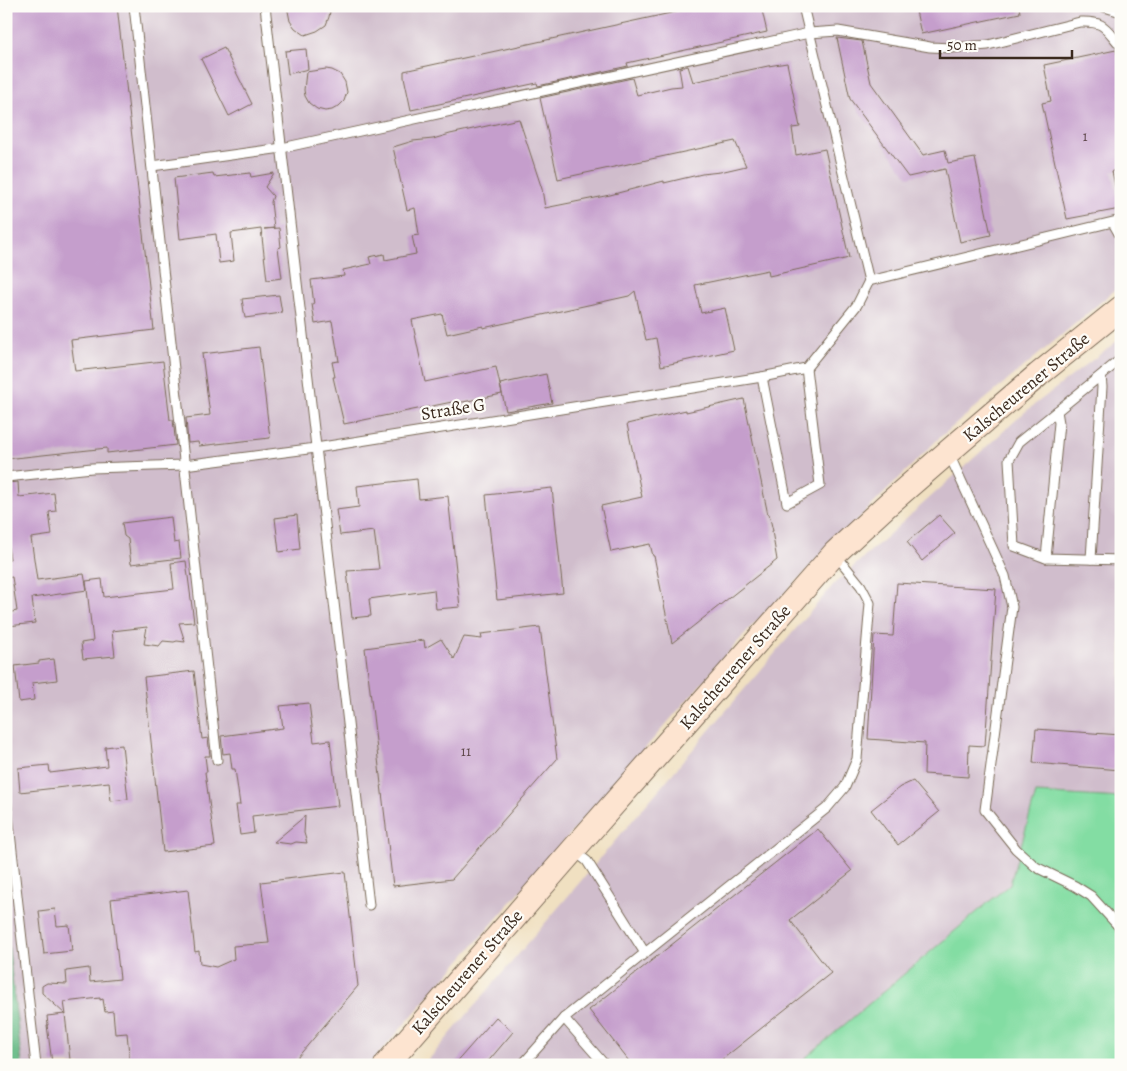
<svg xmlns="http://www.w3.org/2000/svg" width="1127" height="1071" viewBox="0 0 1127 1071" font-family="Alegreya,serif">
  <style>
    .industrial { fill: #d0bdcc }
    .green { fill: #83dda3; stroke: #5f8460 }
    .forest { fill: #6abc89; stroke: #527354 }
    .building { fill: #c59ecc }
    .lines { fill: none; stroke-linecap: round; stroke-linejoin: round }
    .lane-casing { stroke: #7a6a57; stroke-width: 11 }
    .secondary-casing { stroke: #7a6a57; stroke-width: 26 }
    .lane { stroke: #fff; stroke-width: 9 }
    .secondary { stroke: #fde4d0; stroke-width: 24 }
    .labels { text-anchor: middle; stroke-width: 4.5; stroke-linejoin: round; paint-order: stroke }
    .number-label { font-size: 15px; fill: #5e474a }
    .street-label { font-size: 18px; fill: #3b2a1e; stroke: #fdfcf7 }
  </style>
  <rect width="100%" height="100%" fill="#fdfcf7"/>
  <filter id="ink" filterUnits="userSpaceOnUse"><feTurbulence type="fractalNoise" baseFrequency=".02" numOctaves="2"/><feDisplacementMap in="SourceGraphic" scale="10" xChannelSelector="R" yChannelSelector="G"/><feConvolveMatrix kernelMatrix="1 2 1 2 8 2 1 2 1" color-interpolation-filters="sRGB"/></filter>
  <filter id="wash" filterUnits="userSpaceOnUse"><feTurbulence type="fractalNoise" baseFrequency=".0096" numOctaves="4" result="noise"/><feDisplacementMap in="SourceGraphic" scale="20" xChannelSelector="R" yChannelSelector="G"/><feGaussianBlur stdDeviation="1.12" result="paint"/><feColorMatrix in="noise" values="0 0 0 0 0 0 0 0 0 0 0 0 0 0 0 0 0 1.4 0 .05"/><feComposite in="paint" operator="in"/></filter>
  <g filter="url(#wash)">
    <rect width="100%" height="100%" fill="#f0e0c1"/>
    <!-- industrial -->
    <g class="industrial">
      <polygon points="6,6 1121,6 1121,285 938,439 749,629 369,1065 22,1065 6,924"/>
      <polygon points="1121,338 1121,798 1036,793 1010,884 797,1065 424,1065 834,584 1025,412"/>
    </g>
    <!-- green -->
    <polygon class="green" points="1036,793 1121,798 1121,1065 797,1065 1010,884"/>
    <!-- forest -->
    <polygon class="forest" points="6,924 22,1065 6,1065"/>
    <g id="blocks">
      <!-- building -->
      <g class="building">
        <polygon points="6,6 117,6 154,330 71,340 75,371 163,361 170,420 173,420 176,445 107,453 107,448 6,459"/>
        <polygon points="287,6 331,6 329,17 326,25 317,31 305,35 295,28 290,21"/>
        <polygon points="703,6 761,6 767,32 627,63 628,66 538,86 537,83 411,110 404,77 404,71"/>
        <polygon points="915,6 1019,6 1020,13 921,34"/>
        <polygon points="837,38 862,41 871,83 923,155 945,150 948,163 975,158 991,235 960,242 945,169 908,177 850,99"/>
        <polygon points="224,48 252,104 229,116 201,59"/>
        <polygon points="306,49 308,69 288,74 285,51"/>
        <polygon points="1116,50 1121,69 1121,169 1112,171 1120,209 1067,219 1042,103 1051,101 1044,65"/>
        <polygon points="787,63 800,127 792,128 796,155 825,149 849,258 769,276 768,270 695,285 701,313 725,308 734,350 661,366 656,338 646,340 635,291 629,296 483,328 483,326 447,334 442,314 412,320 425,382 496,367 502,394 453,404 452,402 344,424 333,377 335,377 332,362 339,361 332,321 315,324 312,304 314,305 311,280 344,276 343,270 371,264 369,257 384,254 385,260 416,254 412,236 419,235 415,208 407,210 393,147 413,141 433,139 450,134 519,119 542,189 545,208 610,195 664,181 664,183 702,174 720,172 746,166 735,141 558,179 540,98 632,78 637,95 671,87 682,86 679,68 688,66 693,82 768,66"/>
        <polygon points="326,69 332,70 340,74 345,82 347,92 344,101 339,106 332,110 325,111 317,109 309,103 305,96 304,90 306,72"/>
        <polygon points="213,173 214,177 250,173 251,177 274,173 265,187 273,196 271,202 274,228 264,229 279,228 281,247 278,248 282,278 267,280 261,229 231,233 234,261 219,263 216,234 180,239 174,178"/>
        <polygon points="279,295 282,313 245,318 242,299"/>
        <polygon points="259,347 270,438 199,446 198,442 188,443 186,418 210,415 202,354"/>
        <polygon points="546,374 552,403 506,411 500,384"/>
        <polygon points="744,399 768,515 769,514 773,531 772,531 777,560 672,643 654,556 653,556 650,544 611,552 601,506 642,497 627,424 686,410 686,412"/>
        <polygon points="417,479 419,499 448,496 460,607 436,609 434,590 369,599 371,616 352,618 347,571 379,569 374,531 340,535 336,510 359,507 357,486"/>
        <polygon points="18,482 19,497 54,493 56,511 49,512 52,535 31,538 37,580 84,574 87,590 32,598 35,623 8,626 7,613 17,611 12,577 6,578 6,560 10,559 6,535 6,483"/>
        <polygon points="552,488 563,593 497,600 486,495"/>
        <polygon points="297,515 300,549 279,552 275,518"/>
        <polygon points="939,515 955,533 922,561 907,542"/>
        <polygon points="171,517 174,543 179,542 181,558 131,564 128,539 124,536 122,523"/>
        <polygon points="186,561 194,622 179,623 185,642 177,641 174,642 163,641 159,646 144,644 147,627 112,631 115,656 83,659 81,643 93,641 86,581 102,579 104,597 174,589 171,563"/>
        <polygon points="897,583 996,589 985,746 969,745 968,777 924,774 925,743 868,739 874,635 893,636"/>
        <polygon points="540,627 557,759 452,879 393,886 365,648 424,640 425,648 441,639 454,659 464,637 482,639 481,634"/>
        <polygon points="54,659 57,680 32,683 34,700 19,702 15,666 39,663 39,661"/>
        <polygon points="194,671 202,739 208,738 210,756 205,756 207,772 205,772 215,846 163,852 144,677"/>
        <polygon points="309,703 314,742 330,740 338,806 252,816 254,833 240,835 236,805 240,805 235,769 232,769 230,753 223,754 221,736 283,728 280,706"/>
        <polygon points="1036,729 1121,735 1121,770 1033,763"/>
        <polygon points="122,745 128,799 111,801 109,782 20,792 18,768 49,765 50,773 107,766 105,747"/>
        <polygon points="913,781 939,812 898,845 871,810 900,787"/>
        <polygon points="305,816 304,833 307,843 296,842 291,844 274,842"/>
        <polygon points="818,829 852,871 790,920 831,973 715,1065 632,1065 589,1010"/>
        <polygon points="345,872 358,986 291,1065 130,1065 127,1033 115,1034 113,1011 105,1012 103,999 100,1000 100,998 64,1002 66,1015 42,993 42,986 47,983 67,984 66,971 89,968 90,982 120,979 111,899 188,890 195,952 199,951 200,964 216,967 234,959 233,946 269,943 261,882"/>
        <polygon points="55,909 57,926 69,925 72,951 44,954 39,911"/>
        <polygon points="65,1014 70,1060 52,1063 47,1025 48,1025 47,1016"/>
        <polygon points="496,1017 513,1032 485,1065 454,1065"/>
      </g>
    </g>
  </g>
  <g filter="url(#ink)">
    <use href="#blocks" fill-opacity="0" stroke="#7a6a57" stroke-width="1"/>
    <g class="lines">
      <defs>
        <g id="lane">
          <polyline points="134,6 217,760"/>
          <polyline points="265,6 369,905"/>
          <polyline points="1101,6 1121,12"/>
          <path d="M152 166 282 148 809 33 838 31 930 47 951 48 988 45 1080 22C1105 21 1105 28 1121 46"/>
          <polyline points="1113,223 1121,237"/>
          <polyline points="869,281 1121,220"/>
          <polyline points="762,377 787,503 820,485 806,368"/>
          <polyline points="1057,411 1059,423 1046,558 1121,560"/>
          <polyline points="948,452 1005,576 1012,607 985,810 1016,849 1036,867 1075,886 1091,896 1121,929"/>
          <polyline points="6,477 92,468 184,465 316,448 762,377 806,368 857,305 869,281 803,6"/>
          <polyline points="1046,558 1014,546 1009,460 1019,442 1121,359"/>
          <polyline points="1091,559 1102,387 1101,376"/>
          <polyline points="6,797 36,1065"/>
          <polyline points="574,851 587,861 645,953 827,808 845,787 857,759 870,603 861,586 835,554"/>
          <polyline points="564,1018 605,1065"/>
          <polyline points="522,1065 564,1018 645,953"/>
        </g>
        <polyline id="secondary" points="386,1065 573,850 835,553 887,505 948,452 1038,375 1121,308"/>
      </defs>
      <!-- lane casing -->
      <use href="#lane" class="lane-casing"/>
      <!-- secondary casing -->
      <use href="#secondary" class="secondary-casing"/>
      <!-- lane -->
      <use href="#lane" class="lane"/>
      <!-- secondary -->
      <use href="#secondary" class="secondary"/>
    </g>
  </g>
  <g class="labels">
    <!-- number labels -->
    <g class="number-label">
      <text x="1085" y="141">1</text>
      <text x="466" y="756">11</text>
    </g>
    <!-- street labels -->
    <g class="street-label">
      <text transform="translate(1026 387) rotate(-40)" y="6">Kalscheurener Straße</text>
      <text transform="translate(453 409) rotate(-9)" y="6">Straße G</text>
      <text transform="translate(735 667) rotate(-49)" y="6">Kalscheurener Straße</text>
      <text transform="translate(467 972) rotate(-49)" y="6">Kalscheurener Straße</text>
    </g>
  </g>
  <!-- margin -->
  <rect width="1127" height="1071" fill="none" stroke="#fdfcf7" stroke-width="25"/>
  <!-- scale -->
  <path d="M940 50v8h132v-8" fill="none" stroke="#3b2a1e" stroke-width="2.5"/>
  <text x="947" y="50" font-size="15" fill="#3b2a1e" stroke="#fdfcf7" stroke-width="4" paint-order="stroke">50 m</text>
</svg>
